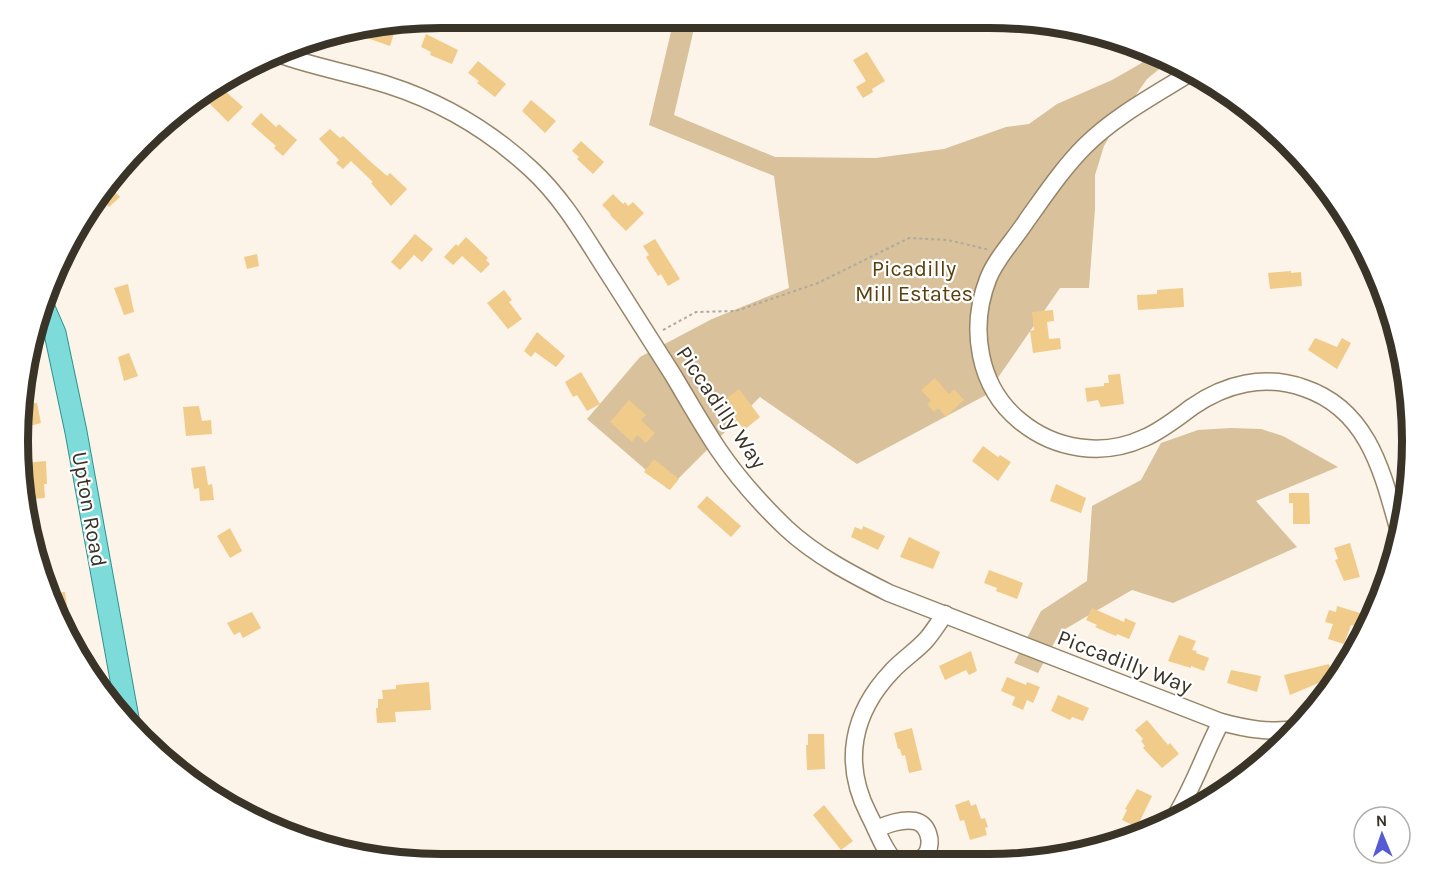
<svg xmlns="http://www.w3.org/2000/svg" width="1430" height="883" viewBox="0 0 1430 883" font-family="Karla,sans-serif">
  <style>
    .green { fill: #d8c19b }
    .building { fill: #f1cb8a }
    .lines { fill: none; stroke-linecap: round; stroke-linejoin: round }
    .minor-casing { stroke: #968569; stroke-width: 19 }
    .major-casing { stroke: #2d918c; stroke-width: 23 }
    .path { stroke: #b0a99d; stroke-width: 2; stroke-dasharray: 3 3; stroke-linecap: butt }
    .minor { stroke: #fff; stroke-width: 16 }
    .major { stroke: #7ddcda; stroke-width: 21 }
    .labels { text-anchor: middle; stroke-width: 4.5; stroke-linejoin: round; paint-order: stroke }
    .park-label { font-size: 22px; fill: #5a400d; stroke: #fff }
    .street-label { font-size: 22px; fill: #3a3327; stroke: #fff }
    .rim { fill: none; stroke: #3a3327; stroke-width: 8 }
  </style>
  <rect width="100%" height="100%" fill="#fcf4e8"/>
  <!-- green -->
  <g class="green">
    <polygon points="674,19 696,20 674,115 775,157 876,158 944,149 1006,127 1029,124 1057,104 1112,80 1140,64 1154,52 1169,61 1147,79 1120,118 1104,146 1095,175 1095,209 1089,288 1060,288 986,395 857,464 760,397 668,489 587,419 640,357 712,319 789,288 774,176 649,125"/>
    <polygon points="1231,428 1261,429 1283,436 1338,467 1256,501 1297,547 1173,603 1132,590 1060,632 1038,673 1014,663 1041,611 1087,581 1092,506 1141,480 1161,443 1198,430"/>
  </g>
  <!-- building -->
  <g class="building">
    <polygon points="387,27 395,30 390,46 367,38 369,30"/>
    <polygon points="426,34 458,50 452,64 430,55 431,52 421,47"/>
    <polygon points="867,52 885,81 872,89 873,92 863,98 856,87 866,81 853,60"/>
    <polygon points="478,61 506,84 495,97 477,83 479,81 468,73"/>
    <polygon points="213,86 222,94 225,91 243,107 228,122 202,96"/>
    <polygon points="531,100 556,121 545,133 522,111"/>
    <polygon points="261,113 276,127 279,124 297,140 283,156 274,148 276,146 251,124"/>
    <polygon points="330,129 340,138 343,136 372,163 387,176 390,173 407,189 391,206 371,183 373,182 351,161 343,169 336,163 339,160 319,139"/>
    <polygon points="581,141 604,162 593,174 577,159 579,157 572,151"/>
    <polygon points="106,183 120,197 109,207 99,197"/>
    <polygon points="613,194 623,204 625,202 628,206 633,202 644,213 626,231 610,215 611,214 602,205"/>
    <polygon points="415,234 433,249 422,262 414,255 400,270 391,262"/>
    <polygon points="466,237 488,258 486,260 490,264 481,273 462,256 453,265 444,257 456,244 458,246"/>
    <polygon points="655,239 680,279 668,286 661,274 658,276 646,257 649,255 643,246"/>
    <polygon points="257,254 259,266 247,269 244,257"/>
    <polygon points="1291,271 1291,273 1301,272 1302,286 1270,289 1268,273"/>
    <polygon points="128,284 134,312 124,315 114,288"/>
    <polygon points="1183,288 1184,307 1138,310 1137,295 1157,294 1157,290"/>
    <polygon points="504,290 512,300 509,302 522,319 508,329 487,303"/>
    <polygon points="1053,310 1054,321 1047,322 1049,339 1060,338 1061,349 1033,353 1030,331 1034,330 1032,312"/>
    <polygon points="537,332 565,356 556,367 535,352 531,357 524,351"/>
    <polygon points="1315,338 1337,347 1342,338 1351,343 1337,369 1308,350"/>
    <polygon points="129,353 138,376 124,381 118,357"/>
    <polygon points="581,372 600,404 587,411 577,395 573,397 565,382"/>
    <polygon points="1120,374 1124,404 1101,407 1098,400 1087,402 1085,388 1104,386 1104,383 1109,383 1108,375"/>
    <polygon points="935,378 949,394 954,389 964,400 946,417 938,408 934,412 927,404 931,401 921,390"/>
    <polygon points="739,389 760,417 744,430 730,411 734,408 727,398"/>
    <polygon points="33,397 34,403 37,403 41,423 26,427 23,413 25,398"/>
    <polygon points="629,400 646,415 641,420 655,433 646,443 637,435 632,442 610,422"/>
    <polygon points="199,406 202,421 211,420 212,434 186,436 183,407"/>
    <polygon points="983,446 998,457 1000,455 1011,462 998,481 972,461"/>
    <polygon points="654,459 679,479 670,490 644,472"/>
    <polygon points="46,461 47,484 44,484 45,498 31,499 30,476 27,477 27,472 23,473 23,463"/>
    <polygon points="205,466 208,485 212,484 214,500 200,501 199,488 194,489 191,468"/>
    <polygon points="1056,484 1086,498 1081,513 1050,501"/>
    <polygon points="1289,493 1309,493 1310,524 1293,524 1293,503 1289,503"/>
    <polygon points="707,496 741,526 731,537 697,507"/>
    <polygon points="863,526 885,536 878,550 851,537 855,527 862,530"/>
    <polygon points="230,528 242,551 230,558 217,536"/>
    <polygon points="909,537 940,552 933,569 900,557"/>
    <polygon points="1350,543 1360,577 1344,581 1335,560 1338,559 1334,548"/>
    <polygon points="989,570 1023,583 1017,599 996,591 997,588 984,583"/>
    <polygon points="65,592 70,628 68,629 52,593"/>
    <polygon points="1337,606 1360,613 1355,626 1351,625 1344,644 1328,639 1333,624 1325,622 1329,610 1336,612"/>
    <polygon points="1092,608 1124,622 1125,618 1136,623 1129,639 1117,634 1116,636 1095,627 1097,625 1086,620"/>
    <polygon points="252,612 261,628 243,638 240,632 234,635 227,623"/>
    <polygon points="1179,635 1196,641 1192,650 1197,651 1196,653 1209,658 1204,671 1191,666 1191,668 1168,661"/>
    <polygon points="971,651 977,671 969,675 966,670 945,680 939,666"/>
    <polygon points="1329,664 1333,677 1290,695 1284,675"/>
    <polygon points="1231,670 1261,676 1257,692 1227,683"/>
    <polygon points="1007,677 1026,685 1027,682 1040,687 1033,703 1027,700 1023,710 1012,705 1015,697 1001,691"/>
    <polygon points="429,682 431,710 395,712 396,722 377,723 376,708 378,708 378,699 383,699 382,690 396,689 396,685"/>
    <polygon points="1058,695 1089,708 1083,721 1072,717 1070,720 1051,711"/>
    <polygon points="1147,720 1168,745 1170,743 1179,754 1162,768 1143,748 1145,746 1141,741 1143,739 1135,730"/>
    <polygon points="912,728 922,770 909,773 905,755 902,756 900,749 898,749 894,733"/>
    <polygon points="808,734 824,734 825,769 807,770 806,745 808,745"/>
    <polygon points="1137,789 1152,796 1137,827 1122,820 1127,810 1125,809"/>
    <polygon points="969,800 971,806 976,804 981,819 985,818 988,827 985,828 987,835 970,840 964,820 960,821 955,805"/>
    <polygon points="824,805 853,841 841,850 813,815"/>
  </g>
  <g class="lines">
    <defs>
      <g id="minor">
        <path d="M278 54C314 67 351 73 388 85 441 102 490 131 531 169 565 200 587 241 612 279 632 311 653 343 673 375 688 400 702 425 718 449 737 477 761 504 786 528 816 556 853 575 889 593L1221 722C1247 729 1270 733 1297 729"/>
        <path d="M1190 73C1155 95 1115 116 1085 146 1063 168 1045 195 1027 220 1015 239 996 258 988 279 969 328 978 387 1020 421 1055 450 1103 457 1144 438 1161 431 1177 418 1192 407 1225 384 1264 374 1304 388 1370 410 1383 475 1400 535"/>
        <path d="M1173 820C1193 789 1204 754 1221 722"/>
        <path d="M876 829C888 824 901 819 915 821 928 824 933 841 927 853 923 859 917 861 911 864"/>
        <path d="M898 864 896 863C883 849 878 832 869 815 842 763 852 713 892 671 902 660 916 651 926 640 933 632 939 622 945 614"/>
      </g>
      <polyline id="major" points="42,303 55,333 76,432 128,718"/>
    </defs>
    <!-- minor casing -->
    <use href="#minor" class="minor-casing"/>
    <!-- major casing -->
    <use href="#major" class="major-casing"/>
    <!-- path -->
    <polyline class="path" points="663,330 696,312 736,311 818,283 909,238 948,240 990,250"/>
    <!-- minor -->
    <use href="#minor" class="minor"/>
    <!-- major -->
    <use href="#major" class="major"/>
  </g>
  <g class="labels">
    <!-- park labels -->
    <g class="park-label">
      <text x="914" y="276">Picadilly<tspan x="914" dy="25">Mill Estates</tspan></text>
    </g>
    <!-- street labels -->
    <g class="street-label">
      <text transform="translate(722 407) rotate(56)" y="8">Piccadilly Way</text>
      <text transform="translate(90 509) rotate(80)" y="8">Upton Road</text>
      <text transform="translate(1125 661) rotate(21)" y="8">Piccadilly Way</text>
    </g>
  </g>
  <!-- crop -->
  <path d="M0 0H1430V883H0ZM441 28H989A413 413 0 0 1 1402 441V441A413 413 0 0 1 989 854H441A413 413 0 0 1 28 441V441A413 413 0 0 1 441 28Z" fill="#fff" fill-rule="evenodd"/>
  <path class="rim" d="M441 28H989A413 413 0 0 1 1402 441V441A413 413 0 0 1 989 854H441A413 413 0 0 1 28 441V441A413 413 0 0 1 441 28Z"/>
  <!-- north arrow -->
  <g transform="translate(1382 835) rotate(358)"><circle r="28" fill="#ffffff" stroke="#b0ada9" stroke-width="1.5"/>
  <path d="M0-4.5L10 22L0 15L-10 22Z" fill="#555bd2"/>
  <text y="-9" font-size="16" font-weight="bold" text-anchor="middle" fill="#3a3327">N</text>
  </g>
</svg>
